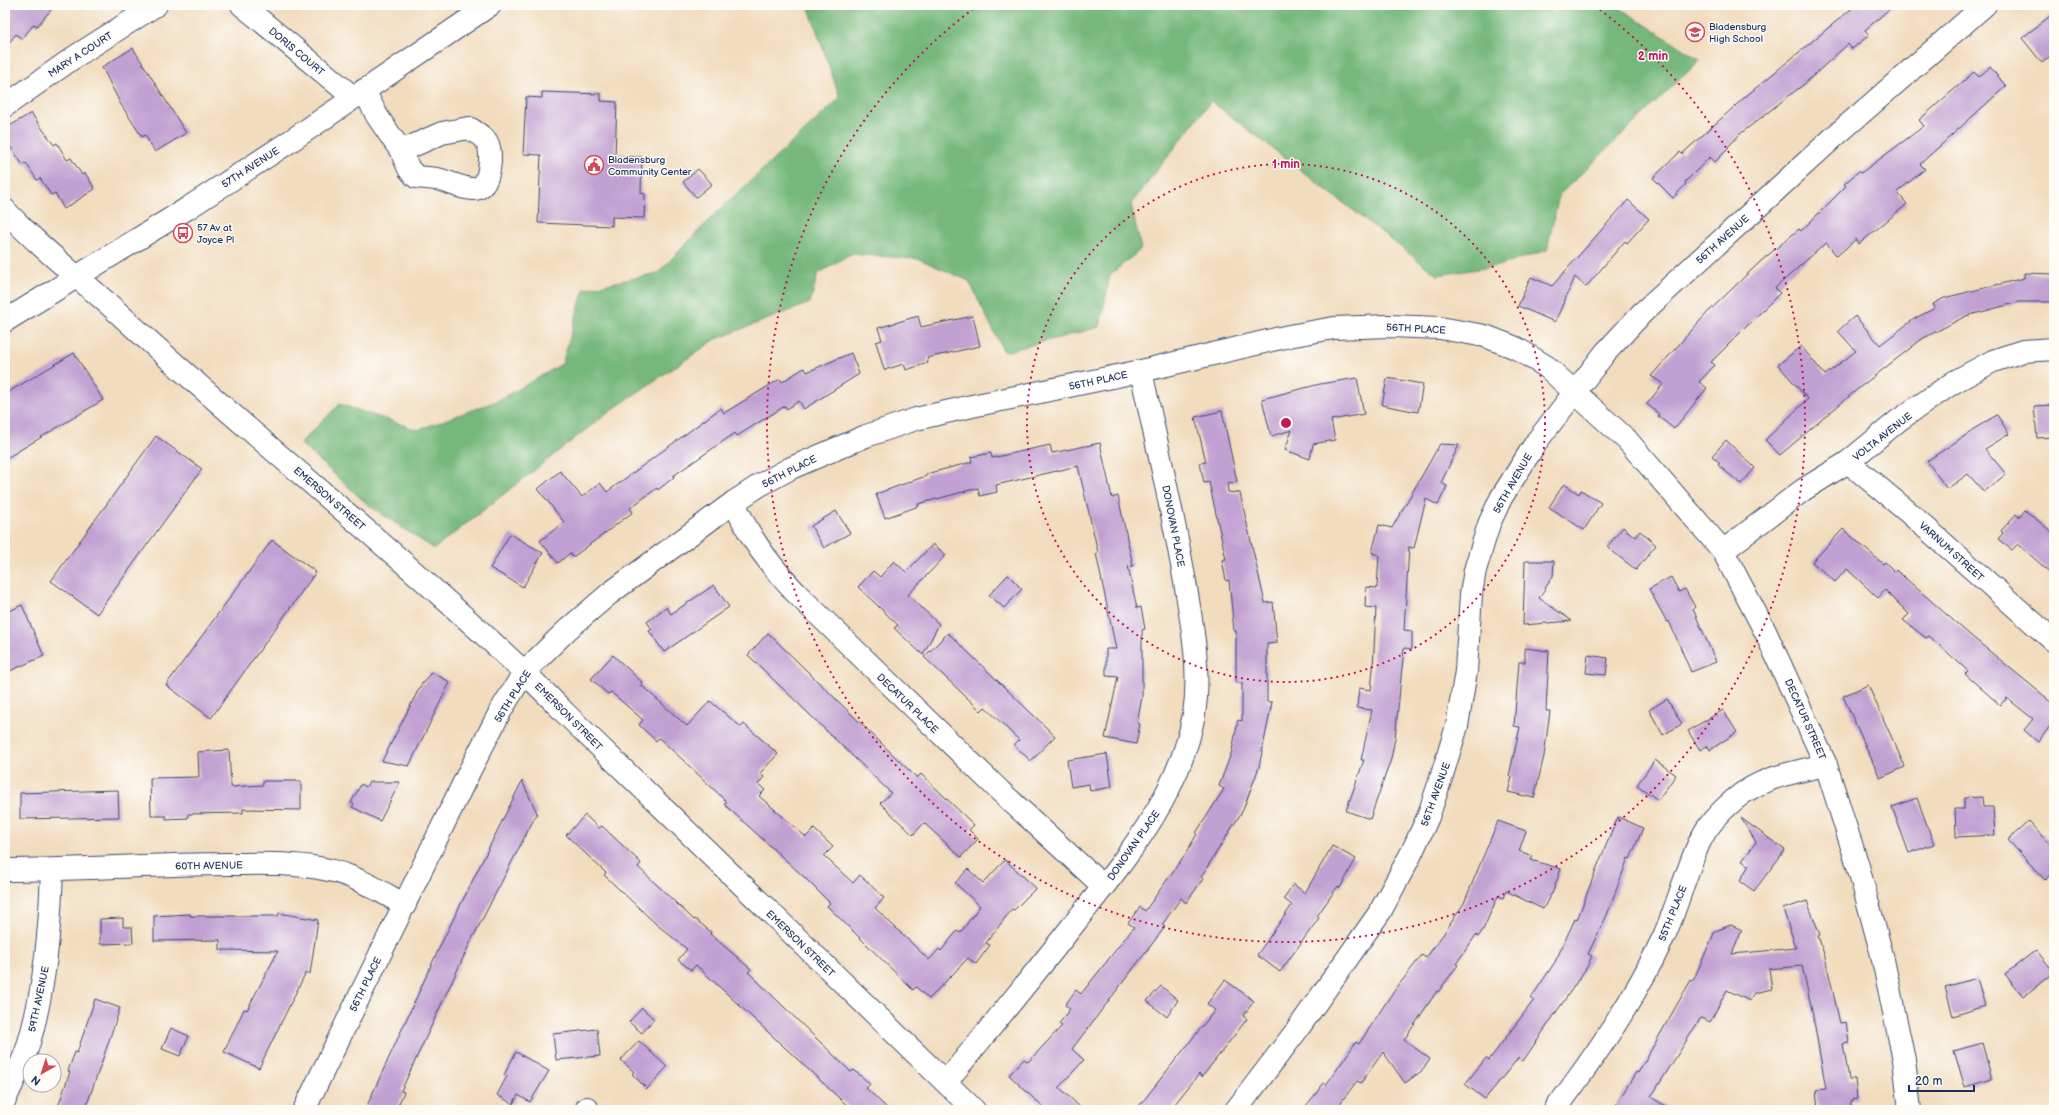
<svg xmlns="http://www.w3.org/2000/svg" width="2059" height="1115" viewBox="0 0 2059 1115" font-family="'Balsamiq Sans',sans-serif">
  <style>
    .forest { fill: #76b87b; stroke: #48746c }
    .building { fill: #c1a0d2 }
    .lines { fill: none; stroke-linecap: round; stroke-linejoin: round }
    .minor-casing { stroke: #3b496c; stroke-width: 24 }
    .minor { stroke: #fff; stroke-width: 22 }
    .ring { fill: none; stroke: #c2185b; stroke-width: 2; stroke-dasharray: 2 4 }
    .labels { text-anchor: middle; stroke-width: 3; stroke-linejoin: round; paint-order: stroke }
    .poi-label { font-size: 10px; fill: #1b2f5e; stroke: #fdfcf7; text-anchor: start }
    .street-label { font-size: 10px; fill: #1b2f5e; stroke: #fdfcf7 }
    .centre { fill: #c2185b; stroke: #fdfcf7; stroke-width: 2 }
    .ring-label { font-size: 12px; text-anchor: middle; font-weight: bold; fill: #c2185b; stroke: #fdfcf7; stroke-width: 3; stroke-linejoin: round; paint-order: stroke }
  </style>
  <rect width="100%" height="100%" fill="#fdfcf7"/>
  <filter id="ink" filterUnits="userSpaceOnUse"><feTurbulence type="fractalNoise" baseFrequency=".025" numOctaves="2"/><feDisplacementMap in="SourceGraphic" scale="8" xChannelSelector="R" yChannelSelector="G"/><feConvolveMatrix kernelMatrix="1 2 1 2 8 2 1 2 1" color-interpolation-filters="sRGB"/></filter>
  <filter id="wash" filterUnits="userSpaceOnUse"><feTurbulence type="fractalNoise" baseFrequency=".012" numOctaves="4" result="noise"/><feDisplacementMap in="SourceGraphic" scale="16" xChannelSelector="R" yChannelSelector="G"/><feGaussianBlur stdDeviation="0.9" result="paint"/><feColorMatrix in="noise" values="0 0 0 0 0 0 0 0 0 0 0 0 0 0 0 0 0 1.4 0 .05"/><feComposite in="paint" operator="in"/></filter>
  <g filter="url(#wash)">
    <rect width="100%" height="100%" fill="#f2dcbe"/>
    <!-- forest -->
    <polygon class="forest" points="808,5 1615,5 1700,60 1559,195 1547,250 1498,266 1437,275 1211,101 1131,204 1141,249 1110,275 1100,327 1004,352 969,281 919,259 850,254 818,274 810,303 716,339 607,413 434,549 367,504 300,443 340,404 418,430 499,400 562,364 584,289 658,273 715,214 840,98"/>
    <g id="blocks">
      <!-- building -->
      <g class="building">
        <polygon points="5,5 55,5 37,26 34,24 22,39 16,34 5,48"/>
        <polygon points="1856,5 1894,5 1865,30 1869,35 1852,49 1848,44 1803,85 1740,134 1728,147 1729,148 1715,162 1710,157 1685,182 1686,184 1673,198 1653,178 1680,152 1682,154 1745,97"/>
        <polygon points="2054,13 2054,53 2042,63 2022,38"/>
        <polygon points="133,48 186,133 155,152 145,135 142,137 120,103 102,67"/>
        <polygon points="1990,67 2006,86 1920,164 1925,169 1897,192 1907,204 1859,244 1856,239 1837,256 1826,243 1775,288 1780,293 1711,362 1715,365 1699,382 1707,388 1674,429 1658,416 1659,414 1647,404 1663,384 1651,376 1707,313 1760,262 1799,229 1801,231 1846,186 1844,184 1859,171 1861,173 1924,126 1919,120 1974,72 1979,77"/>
        <polygon points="542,92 601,94 601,101 617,102 615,156 642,157 641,193 645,194 644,218 612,217 612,226 538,223 541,155 523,154 526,97 542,98"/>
        <polygon points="31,113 54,145 57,143 67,160 71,158 82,175 85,173 95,189 64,209 55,193 51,195 40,178 37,180 26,163 23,165 5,139 5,129"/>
        <polygon points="698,169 712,184 696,197 683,182"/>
        <polygon points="1628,200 1649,219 1627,243 1625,241 1586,287 1575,277 1555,322 1518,306 1531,277 1552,286"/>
        <polygon points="2024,273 2054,274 2054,302 2019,302 1966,316 1922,339 1859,388 1780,455 1765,440 1808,399 1778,365 1801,346 1825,375 1856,351 1838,331 1855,316 1880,345 1914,319 1935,308 1933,304 1944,298 2024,278"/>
        <polygon points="918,316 921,327 973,316 980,346 927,358 928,363 906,370 904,364 884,370 876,342 882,340 878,328"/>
        <polygon points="74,353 103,400 5,459 5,394"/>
        <polygon points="851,353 859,374 804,409 799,401 787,409 785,406 737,436 735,433 673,476 674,477 658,490 657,488 630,508 633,512 573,557 570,553 558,563 540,541 564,522 538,489 560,471 582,497 600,483 607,492 721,408 724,413 780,379 782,382 804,368 807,372"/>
        <polygon points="1357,378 1364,414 1331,420 1335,440 1313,444 1310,459 1285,450 1292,430 1271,436 1262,399 1320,384"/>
        <polygon points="1387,378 1423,384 1418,412 1382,405"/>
        <polygon points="2054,405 2054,437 2037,438 2034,406"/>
        <polygon points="1222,411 1237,482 1227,483 1228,492 1240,493 1265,603 1273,602 1277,643 1267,644 1267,702 1272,702 1259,767 1243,810 1201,877 1203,879 1186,903 1181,898 1162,925 1165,927 1072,1049 1084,1060 1059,1087 1083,1110 1046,1110 1009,1075 1024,1059 1028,1062 1062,1026 1059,1024 1070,1009 1065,1005 1076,990 1081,994 1134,927 1128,923 1140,907 1145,911 1186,853 1197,834 1196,833 1224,789 1219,786 1232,751 1238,720 1242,721 1242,683 1236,683 1236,631 1234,631 1229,580 1226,581 1222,560 1226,559 1209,482 1204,483 1200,463 1206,462 1195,417"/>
        <polygon points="1997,415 2009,434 1985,449 2006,474 1984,492 1968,474 1947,489 1927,461 1972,431 1972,430"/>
        <polygon points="156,436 202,469 97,614 51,581"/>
        <polygon points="1726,440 1755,468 1741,484 1718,465 1720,463 1712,456"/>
        <polygon points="1100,443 1112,498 1118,496 1133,566 1128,567 1137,608 1141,607 1145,629 1142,630 1142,697 1137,723 1140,724 1136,744 1105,738 1118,677 1106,676 1106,649 1116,649 1096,553 1098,552 1078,466 996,485 997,492 980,496 978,488 918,504 919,506 885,518 876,494 926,476 926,474 972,462 971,457 991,453 992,458 1050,445 1052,453"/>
        <polygon points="1440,444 1459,445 1441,483 1447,486 1438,505 1426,499 1414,548 1409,547 1404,630 1412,631 1412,649 1404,648 1395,738 1391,759 1370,819 1346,811 1364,760 1361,760 1372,710 1357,708 1359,688 1371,690 1373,669 1376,608 1365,607 1366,587 1377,588 1379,555 1372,553 1379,525 1392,528"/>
        <polygon points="1564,484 1579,494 1581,490 1601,503 1584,530 1549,507"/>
        <polygon points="2025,510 2054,534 2054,576 2018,544 2012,550 1998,539 2003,533 2001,531 2016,514 2019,517"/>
        <polygon points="836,511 850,533 824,548 811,526"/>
        <polygon points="1623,527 1635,537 1640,531 1656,545 1636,570 1607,547"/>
        <polygon points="1843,529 1883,564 1885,562 1895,572 1896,570 1971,636 2054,704 2054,721 2038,742 2024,730 2033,719 2007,698 2000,705 1965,674 1968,671 1929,636 1926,638 1903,620 1909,614 1885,590 1878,598 1847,569 1835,582 1812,562"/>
        <polygon points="510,534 543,553 523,587 490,568"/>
        <polygon points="272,540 316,572 211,718 166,685"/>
        <polygon points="933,544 946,555 908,595 939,624 923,655 894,628 898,625 858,587 873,571 880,577 894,561 906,572"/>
        <polygon points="1525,561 1554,561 1553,576 1539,598 1572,621 1523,625"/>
        <polygon points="1008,575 1022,589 1004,608 989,595"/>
        <polygon points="1671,577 1679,592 1685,589 1695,607 1693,609 1716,662 1691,672 1669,621 1667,622 1649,589"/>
        <polygon points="714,585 729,607 664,652 649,631 652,629 647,622 666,607 671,614"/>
        <polygon points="22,605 44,656 5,673 5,613"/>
        <polygon points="768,633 917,778 921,774 974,825 969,830 978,839 961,857 924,823 913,835 880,803 891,793 748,655"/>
        <polygon points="948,633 1055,736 1031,761 1014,745 1019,740 985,707 981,711 924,657"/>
        <polygon points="1525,648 1549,651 1546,711 1550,711 1544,756 1534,798 1508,792 1512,777 1509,776 1520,727 1514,726 1519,662 1525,662"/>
        <polygon points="613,655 643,683 641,685 687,726 710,701 741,727 744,724 778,754 760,773 764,777 758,784 765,790 759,796 806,837 814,829 833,847 824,856 853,883 860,875 884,898 875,908 929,960 939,949 941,951 957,931 960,933 980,906 955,883 968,869 983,883 1005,860 1036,888 1014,910 1012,909 986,943 990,945 976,964 968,958 929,999 916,987 913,990 857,935 827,906 830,903 803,876 724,804 727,802 683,760 659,738 656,741 639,725 643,720 611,692 608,694 591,679"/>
        <polygon points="1588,655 1608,658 1606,675 1586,673"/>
        <polygon points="431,672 450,682 409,766 382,761 422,683 424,683"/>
        <polygon points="1868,685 1905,767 1880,778 1843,696"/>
        <polygon points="1667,699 1682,724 1663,735 1649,710"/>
        <polygon points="1723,710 1737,732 1710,750 1707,746 1700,750 1688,731"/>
        <polygon points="229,750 231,787 263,785 263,781 301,781 301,810 243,809 243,813 188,814 188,818 166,819 166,816 151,816 150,778 199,777 198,752"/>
        <polygon points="1107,754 1112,787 1090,791 1089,784 1071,787 1067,760"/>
        <polygon points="1655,760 1676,775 1658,800 1637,785"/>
        <polygon points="522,781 537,813 469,945 401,1091 404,1092 396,1110 365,1110 440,946"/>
        <polygon points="369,782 400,782 380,821 352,807 354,804 351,803 361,784 366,787"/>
        <polygon points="118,790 119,817 20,819 20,793"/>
        <polygon points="1982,797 1983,807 1993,807 1995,835 1956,837 1955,809 1964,809 1964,798"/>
        <polygon points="1917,798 1934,844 1909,853 1892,807"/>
        <polygon points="585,815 599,828 602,826 641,863 638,867 694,920 695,919 711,932 710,934 751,969 748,972 851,1072 854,1070 870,1084 866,1088 889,1110 852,1110 696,965 691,970 678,960 687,949 656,924 604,875 606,873 566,835"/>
        <polygon points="1618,817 1643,828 1630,859 1628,858 1607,915 1588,954 1592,956 1587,967 1523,1061 1519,1057 1485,1099 1465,1084 1486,1058 1489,1060 1534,1000 1531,998 1555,962 1575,919 1577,920 1597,867"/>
        <polygon points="1741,818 1785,850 1754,891 1740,881 1749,865 1742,861 1756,842"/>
        <polygon points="1498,821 1526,831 1519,851 1533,856 1531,860 1561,869 1552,894 1551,894 1543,909 1506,891 1503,898 1498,896 1483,930 1478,937 1476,935 1456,964 1458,965 1438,992 1437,991 1404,1040 1430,1059 1423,1070 1405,1083 1383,1052 1361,1083 1357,1081 1335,1110 1303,1110 1324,1083 1326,1085 1356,1042 1359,1044 1391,995 1422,955 1426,958 1447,929 1464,903"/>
        <polygon points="2029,821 2054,848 2054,871 2045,880 2008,840"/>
        <polygon points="1332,846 1356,859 1340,888 1338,886 1317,916 1319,918 1280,972 1257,955 1292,905 1284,899 1293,884 1305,893"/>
        <polygon points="1807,901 1820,935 1818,936 1825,957 1840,1023 1846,1022 1849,1043 1843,1044 1849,1079 1855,1079 1857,1099 1851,1100 1851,1110 1818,1110 1816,1090 1826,1089 1812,1010 1802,966 1769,969 1772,989 1754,993 1750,1001 1727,990 1710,1022 1702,1018 1700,1019 1651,1097 1672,1110 1613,1110 1636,1072 1638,1073 1691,980 1693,981 1715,931 1731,925 1742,930 1732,954 1796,948 1783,909"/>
        <polygon points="279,913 318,920 310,974 306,972 259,1068 224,1052 244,1009 247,1010 278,951 220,950 220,940 154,941 154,916 190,914 190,916 278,916"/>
        <polygon points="123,918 123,927 132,927 133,943 100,944 100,919"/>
        <polygon points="2036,950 2054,972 2023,997 2005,974"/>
        <polygon points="1977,978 1985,1006 1953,1016 1945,987"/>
        <polygon points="1225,980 1254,1001 1243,1016 1247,1019 1202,1077 1199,1074 1170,1110 1136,1110 1215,1010 1207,1004"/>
        <polygon points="1161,986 1178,1000 1167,1017 1147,1001"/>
        <polygon points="95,999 120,1008 102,1061 85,1110 57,1110 70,1072 68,1071 75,1052 77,1053"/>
        <polygon points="642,1008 654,1019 642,1033 629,1022"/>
        <polygon points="171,1028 189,1036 180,1056 162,1049"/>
        <polygon points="597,1029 600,1056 556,1060 553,1034"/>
        <polygon points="639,1041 667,1067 647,1089 632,1074 634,1072 621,1060"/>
        <polygon points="1982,1043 1992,1079 1965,1087 1954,1051"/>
        <polygon points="516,1052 549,1071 530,1102 518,1095 513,1104 497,1095 507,1076 504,1075"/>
      </g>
    </g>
  </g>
  <g filter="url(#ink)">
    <use href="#blocks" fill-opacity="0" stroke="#3b496c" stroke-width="1"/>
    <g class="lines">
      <defs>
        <g id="minor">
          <polyline points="242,5 353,97"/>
          <path d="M364 90 377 116 401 151 409 169 416 177C424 178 433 178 441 180 467 188 487 202 490 161 491 140 485 138 469 128L442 133 401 151"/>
          <polyline points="5,106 76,56 156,5"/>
          <path d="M5 210C38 246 77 276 114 309 209 397 308 479 405 564 460 613 515 661 566 714L974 1110"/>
          <polyline points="5,321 188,208 292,140 490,5"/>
          <polyline points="1848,462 1908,512 2054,641"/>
          <path d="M734 502C749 538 770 565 796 593L1000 791 1103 886"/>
          <polyline points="1723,551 1803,490 1848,462 1899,420 1954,382 1993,361 2023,351 2054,349"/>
          <path d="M5 870C80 870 154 864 229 864 265 864 301 862 337 872 361 879 383 893 405 905"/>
          <path d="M946 1082C990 1028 1034 975 1077 920 1126 858 1180 795 1194 714 1201 670 1192 625 1185 582 1173 512 1156 441 1141 371"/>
          <path d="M5 1100C13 1082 22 1064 28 1046 45 989 50 930 52 870"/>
          <polyline points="587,1108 587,1110"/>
          <polyline points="304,1110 470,770 501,710 525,671 567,630 609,594 734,502 760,485 791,468 866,436 916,419 972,406 1141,371 1289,336 1334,328 1389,326 1440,328 1485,336 1516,348 1547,367 1627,440 1723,551 1765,631 1826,765 1858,866 1882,955 1904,1060 1910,1110"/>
          <polyline points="1236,1110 1297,1030 1380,912 1411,854 1428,817 1442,775 1457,726 1466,671 1471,594 1475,570 1489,524 1501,498 1537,441 1605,353 1643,312 1834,137 1985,5"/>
          <path d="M1555 1110C1596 1055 1635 999 1664 936 1678 905 1686 870 1701 839 1708 825 1722 810 1734 800 1759 778 1794 772 1826 765"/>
        </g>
      </defs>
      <!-- minor casing -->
      <use href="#minor" class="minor-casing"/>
      <!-- minor -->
      <use href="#minor" class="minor"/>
    </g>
  </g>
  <!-- distance rings -->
  <g class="ring">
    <circle cx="1286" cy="423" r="259"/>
    <path d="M1595 6A519 519 0 1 1 977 6"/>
  </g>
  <!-- icons -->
  <defs>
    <symbol id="school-ring" viewBox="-11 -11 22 22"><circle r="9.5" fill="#fdfcf7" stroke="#d1495b" stroke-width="1.5"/><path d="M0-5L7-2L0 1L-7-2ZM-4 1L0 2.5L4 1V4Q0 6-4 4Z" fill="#d1495b"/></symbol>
    <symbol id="civic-ring" viewBox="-11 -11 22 22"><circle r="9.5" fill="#fdfcf7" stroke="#d1495b" stroke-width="1.5"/><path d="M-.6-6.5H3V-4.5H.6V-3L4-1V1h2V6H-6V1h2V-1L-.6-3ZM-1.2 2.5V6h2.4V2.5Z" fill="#d1495b"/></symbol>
    <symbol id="bus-ring" viewBox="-11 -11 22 22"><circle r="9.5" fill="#fdfcf7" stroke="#d1495b" stroke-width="1.5"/><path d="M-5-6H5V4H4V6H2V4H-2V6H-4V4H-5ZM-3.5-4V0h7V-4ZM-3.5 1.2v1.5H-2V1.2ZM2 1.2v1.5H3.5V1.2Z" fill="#d1495b"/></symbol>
  </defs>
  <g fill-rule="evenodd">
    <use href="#school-ring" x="1684" y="21" width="22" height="22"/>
    <use href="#civic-ring" x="583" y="154" width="22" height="22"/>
    <use href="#bus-ring" x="172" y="222" width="22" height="22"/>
  </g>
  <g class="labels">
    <!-- poi labels -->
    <g class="poi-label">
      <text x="1709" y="30">Bladensburg<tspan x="1709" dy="12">High School</tspan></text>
      <text x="608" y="163">Bladensburg<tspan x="608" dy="12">Community Center</tspan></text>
      <text x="197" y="231">57 Av at<tspan x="197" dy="12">Joyce Pl</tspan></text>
    </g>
    <!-- street labels -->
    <g class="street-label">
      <text transform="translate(297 51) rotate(40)" y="4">DORIS COURT</text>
      <text transform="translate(80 54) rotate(-33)" y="4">MARY A COURT</text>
      <text transform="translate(250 167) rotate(-33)" y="4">57TH AVENUE</text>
      <text transform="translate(1722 239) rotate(-42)" y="4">56TH AVENUE</text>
      <text transform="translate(1416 328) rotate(3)" y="4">56TH PLACE</text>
      <text transform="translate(1098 380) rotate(-12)" y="4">56TH PLACE</text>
      <text transform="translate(1882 436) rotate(-38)" y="4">VOLTA AVENUE</text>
      <text transform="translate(789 471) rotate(-27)" y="4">56TH PLACE</text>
      <text transform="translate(1512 483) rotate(-60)" y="4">56TH AVENUE</text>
      <text transform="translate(330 498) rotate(41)" y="4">EMERSON STREET</text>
      <text transform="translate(1174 526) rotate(79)" y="4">DONOVAN PLACE</text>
      <text transform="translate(1952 551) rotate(42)" y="4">VARNUM STREET</text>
      <text transform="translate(512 696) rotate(-58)" y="4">56TH PLACE</text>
      <text transform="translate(908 703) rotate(44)" y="4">DECATUR PLACE</text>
      <text transform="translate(569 716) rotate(45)" y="4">EMERSON STREET</text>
      <text transform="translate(1806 719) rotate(66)" y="4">DECATUR STREET</text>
      <text transform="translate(1435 794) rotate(-70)" y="4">56TH AVENUE</text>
      <text transform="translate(1133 845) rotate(-55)" y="4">DONOVAN PLACE</text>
      <text transform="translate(209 865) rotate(-1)" y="4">60TH AVENUE</text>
      <text transform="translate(1672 913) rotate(-68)" y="4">55TH PLACE</text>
      <text transform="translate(801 943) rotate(44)" y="4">EMERSON STREET</text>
      <text transform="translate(365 984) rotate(-64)" y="4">56TH PLACE</text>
      <text transform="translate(38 999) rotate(-78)" y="4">59TH AVENUE</text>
    </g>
  </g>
  <circle cx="1286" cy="423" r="6" class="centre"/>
  <g class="ring-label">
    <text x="1653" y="60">2 min</text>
    <text x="1286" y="168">1 min</text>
  </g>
  <!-- margin -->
  <rect width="2059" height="1115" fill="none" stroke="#fdfcf7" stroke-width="20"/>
  <!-- north arrow -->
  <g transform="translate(42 1073) rotate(219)"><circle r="19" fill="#fdfcf7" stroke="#a3aaba"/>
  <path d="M0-3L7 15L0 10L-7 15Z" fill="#d1495b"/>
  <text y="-6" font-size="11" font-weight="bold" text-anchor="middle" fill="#1b2f5e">N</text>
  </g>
  <!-- scale -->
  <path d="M1909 1085v6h65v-6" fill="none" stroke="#1b2f5e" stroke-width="2"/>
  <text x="1915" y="1085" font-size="12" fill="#1b2f5e" stroke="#fdfcf7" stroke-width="3" paint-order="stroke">20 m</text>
</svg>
